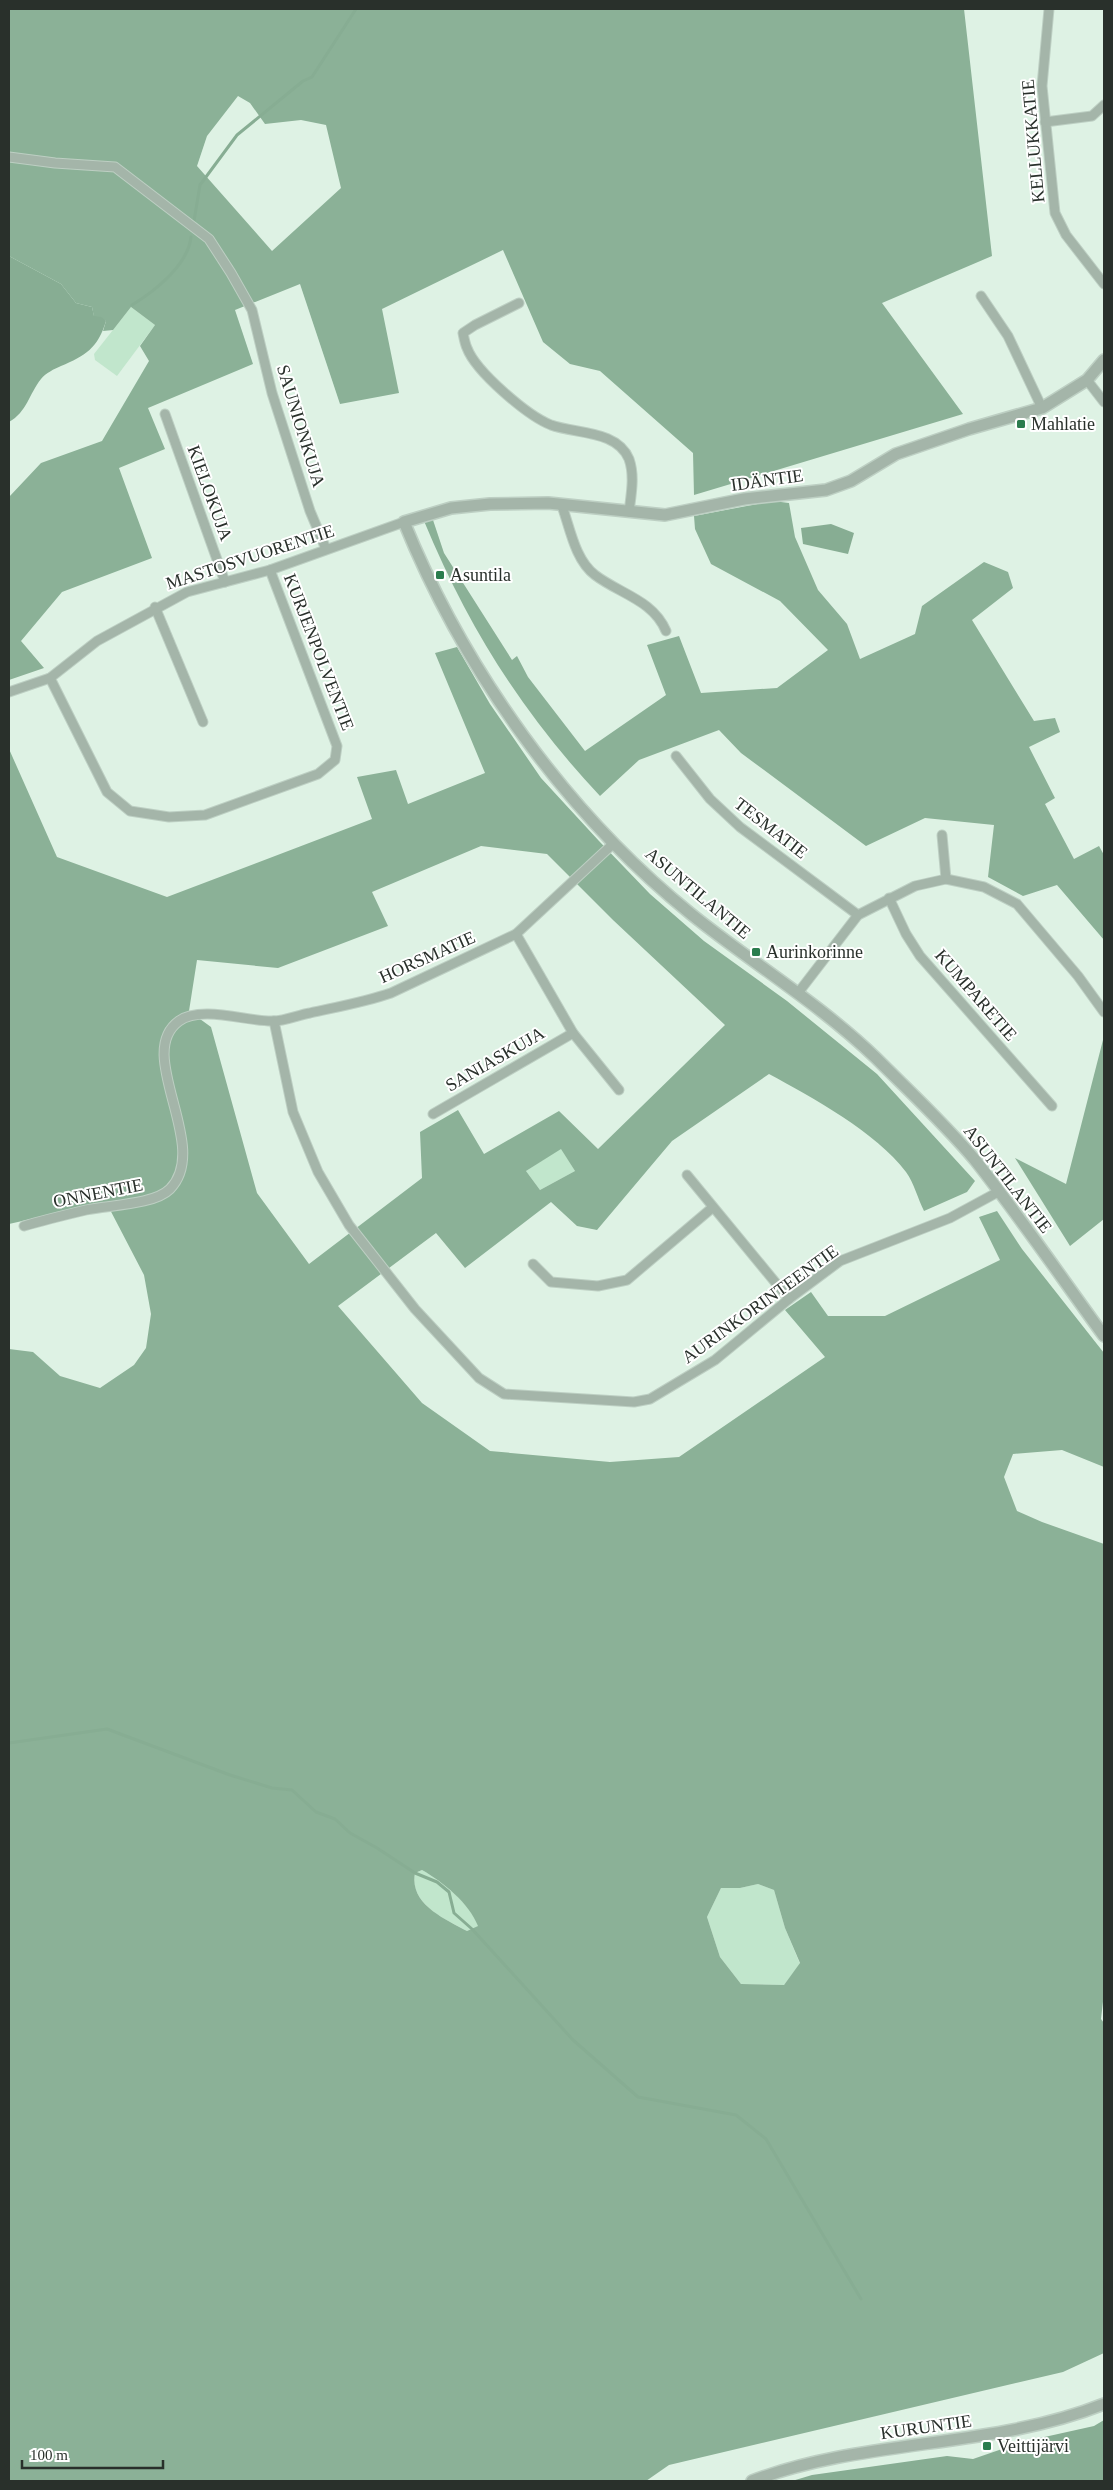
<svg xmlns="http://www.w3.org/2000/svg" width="1113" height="2490" viewBox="0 0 1113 2490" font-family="'Times New Roman',serif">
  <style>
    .green { fill: #c1e6cc }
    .forest { fill: #8bb197; fill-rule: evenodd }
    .water { fill: #87ad93 }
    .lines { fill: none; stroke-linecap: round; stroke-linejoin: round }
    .stream { stroke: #87ad93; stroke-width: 3 }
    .minor-casing { stroke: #bdcfc3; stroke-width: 11 }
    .tertiary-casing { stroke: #bdcfc3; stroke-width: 14 }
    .minor { stroke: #a4b5a9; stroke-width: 9 }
    .tertiary { stroke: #a4b5a9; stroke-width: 11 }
    .poi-dot { fill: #2a7c4d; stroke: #fff; stroke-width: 2 }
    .labels { text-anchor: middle; stroke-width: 4; stroke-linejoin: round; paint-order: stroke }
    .street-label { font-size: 18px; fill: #29302b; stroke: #fff }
    .poi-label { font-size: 18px; fill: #29302b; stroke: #fff; text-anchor: start }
  </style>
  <rect width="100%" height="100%" fill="#def2e4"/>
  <!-- green -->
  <g class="green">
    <polygon points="131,307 155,325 117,376 95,360 94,354"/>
    <polygon points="561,1148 575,1171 540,1190 526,1171"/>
    <path d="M422 1870C443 1882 469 1903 479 1926L467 1931C445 1919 409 1904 415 1873Z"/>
    <polygon points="758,1884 774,1890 785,1928 800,1964 784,1985 741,1984 720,1957 707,1917 721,1888 740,1888"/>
  </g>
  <!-- forest -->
  <g class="forest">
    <path d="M9 9H964L992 256 882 303 963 414 694 495 693 453 600 371 570 364 543 342 503 250 382 309 399 393 340 404 300 284 235 310 253 364 148 408 165 449 119 468 152 558 62 592 21 641 44 668 9 680V497L41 463 102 441 149 361 140 346 155 325 131 307 113 330 103 331 106 321 94 317 92 307 76 303 61 284 9 256ZM238 96 250 103 265 124 301 120 326 125 341 188 272 251 197 166 207 136Z"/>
    <path d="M773 501 789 503 795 537 818 590 847 624 860 659 915 634 922 606 984 562 1008 572 1013 588 972 620 1034 721 1055 718 1060 732 1029 747 1055 798 1045 804 1074 859 1099 846 1104 855V940L1057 885 1023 896 988 877 994 825 925 818 866 846 741 753 719 730 639 760 600 796C522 713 468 627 424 521L432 517 444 553 512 660 517 656 528 677 585 751 666 695 647 645 679 636 701 693 777 688 828 650 780 601 711 564 695 529 694 516Z"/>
    <path d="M457 647 490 704 541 778 599 841 650 894 704 941 787 1001 877 1074 975 1181 967 1192 924 1211C918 1199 914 1183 906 1172 876 1132 813 1098 769 1074L672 1141 597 1230 577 1226 551 1202 465 1268 436 1233 338 1306 422 1403 490 1451 610 1462 679 1457 825 1357 785 1310 811 1292 828 1316H885L1000 1260 979 1217 997 1211 1022 1249 1104 1353V1467L1062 1450 1013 1454 1004 1477 1017 1511 1042 1522 1104 1544V1993L1101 2019 1104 2023V2353L1063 2372 669 2465 646 2481H9V1349L33 1352 60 1376 100 1388 134 1365 146 1348 151 1314 144 1275 106 1202 9 1224V749L57 857 167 897 372 819 357 777 396 770 408 804 485 773 435 653ZM481 846 547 854 613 920 725 1025 598 1149 559 1111 484 1154 458 1110 420 1132 422 1178 309 1264 257 1193 211 1027 189 1011 197 960 278 968 388 926 372 892ZM561 1149 575 1171 540 1190 526 1171ZM422 1870C443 1882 469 1903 478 1926L467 1931C445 1919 409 1904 415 1873ZM758 1884 774 1890 785 1928 800 1963 784 1985 741 1984 720 1957 707 1917 721 1888H740Z"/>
    <polygon points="1104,1036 1104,1219 1070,1246 1015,1158 1066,1184"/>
  </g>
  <!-- water -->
  <g class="water">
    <path d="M9 256 61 284 76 303 92 307 94 316 101 317 106 321C98 348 85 356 61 366 54 369 46 373 41 379 29 394 27 412 9 422Z"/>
    <polygon points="831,524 854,533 848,554 803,544 801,528"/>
    <polygon points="1104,2420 1104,2481 792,2481 812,2475 947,2456 973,2459 1022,2442 1094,2426"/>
  </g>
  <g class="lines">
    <!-- stream -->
    <g class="stream">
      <polyline points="194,221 200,185 237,135 303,81 312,77 356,9"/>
      <path d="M132 305C155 291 188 265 191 237"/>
      <polyline points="9,1743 107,1729 230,1775 272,1788 292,1790 316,1812 335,1819 350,1833 377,1848 415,1873 437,1882 449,1892 454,1913 472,1929 573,2040 638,2097 736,2115 766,2139 861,2299"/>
    </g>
    <defs>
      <g id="minor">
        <polyline points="1049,9 1042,86 1055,213 1066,235 1104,284"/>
        <polyline points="1045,122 1092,116 1104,105"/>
        <polyline points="9,157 55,163 115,167 209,239 231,273 252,310 272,393 310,511 326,549"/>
        <polyline points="981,296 1008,336 1042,408"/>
        <path d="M519 303 475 325 463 333C464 338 465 344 467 348 476 372 528 416 551 425 576 434 617 430 629 459 635 476 631 495 629 512"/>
        <polyline points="1087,380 1104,402"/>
        <polyline points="165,414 225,582"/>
        <path d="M562 506C570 528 575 560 595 575 620 594 653 600 666 631"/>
        <polyline points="155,607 203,722"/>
        <polyline points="50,678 107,792 130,811 169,817 205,815 318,774 335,760 337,746 270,570"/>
        <polyline points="9,692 50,678 97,641 187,592 270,570 404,522"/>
        <polyline points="676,756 710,799 740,827 858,915"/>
        <polyline points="942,835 946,879"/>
        <polyline points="889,898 906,934 920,956 1052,1106"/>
        <polyline points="516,934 573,1033 619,1090"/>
        <polyline points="798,993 858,915 915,886 946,879 984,887 1017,904 1078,976 1104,1012"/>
        <polyline points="274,1021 293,1112 318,1172 349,1225 415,1309 479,1378 504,1394 634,1402 650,1399 715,1360 789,1299 840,1261 950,1218 998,1192"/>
        <polyline points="433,1114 573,1033"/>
        <polyline points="687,1175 789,1299"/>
        <path d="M24 1226C44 1220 65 1215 86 1210 108 1205 154 1205 170 1189 212 1146 133 1054 179 1021 201 1005 249 1022 273 1021 285 1021 298 1015 310 1013 337 1007 365 1002 391 993L516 934 614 843"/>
        <polyline points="533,1264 551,1282 598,1286 627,1280 712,1208"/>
      </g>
      <g id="tertiary">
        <path d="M1104 360 1087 380 1042 408 969 429 896 454 851 481 826 490 744 499 665 515 548 503 490 504 451 508 404 522C464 670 566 813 691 914 752 963 820 1004 876 1058 909 1091 945 1124 975 1160 1020 1217 1061 1277 1104 1336"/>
        <path d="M752 2481C865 2438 991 2449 1104 2404"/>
      </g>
    </defs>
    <!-- minor casing -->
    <use href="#minor" class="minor-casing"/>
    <!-- tertiary casing -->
    <use href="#tertiary" class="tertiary-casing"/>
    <!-- minor -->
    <use href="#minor" class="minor"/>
    <!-- tertiary -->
    <use href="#tertiary" class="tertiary"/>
  </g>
  <!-- markers -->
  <g class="poi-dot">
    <rect x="1016" y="419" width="10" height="10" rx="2.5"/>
    <rect x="435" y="570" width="10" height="10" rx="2.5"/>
    <rect x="751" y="947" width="10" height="10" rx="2.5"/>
    <rect x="982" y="2441" width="10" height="10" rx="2.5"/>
  </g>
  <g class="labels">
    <!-- street labels -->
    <g class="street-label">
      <text transform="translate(1033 141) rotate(-95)" y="6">KELLUKKATIE</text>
      <text transform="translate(301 426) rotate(73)" y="6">SAUNIONKUJA</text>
      <text transform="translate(767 480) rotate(-8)" y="6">IDÄNTIE</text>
      <text transform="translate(210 493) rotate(70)" y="6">KIELOKUJA</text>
      <text transform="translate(250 557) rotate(-18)" y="6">MASTOSVUORENTIE</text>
      <text transform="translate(319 652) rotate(69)" y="6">KURJENPOLVENTIE</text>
      <text transform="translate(771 828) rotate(38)" y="6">TESMATIE</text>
      <text transform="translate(698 893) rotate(40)" y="6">ASUNTILANTIE</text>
      <text transform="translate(427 957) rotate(-24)" y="6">HORSMATIE</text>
      <text transform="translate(976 995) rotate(49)" y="6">KUMPARETIE</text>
      <text transform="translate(495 1059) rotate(-30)" y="6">SANIASKUJA</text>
      <text transform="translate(1008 1179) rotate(52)" y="6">ASUNTILANTIE</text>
      <text transform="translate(98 1193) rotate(-11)" y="6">ONNENTIE</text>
      <text transform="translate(760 1304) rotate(-36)" y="6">AURINKORINTEENTIE</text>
      <text transform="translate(926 2427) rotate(-8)" y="6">KURUNTIE</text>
    </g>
    <!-- poi labels -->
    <g class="poi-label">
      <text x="1031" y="430">Mahlatie</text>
      <text x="450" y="581">Asuntila</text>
      <text x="766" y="958">Aurinkorinne</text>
      <text x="997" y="2452">Veittijärvi</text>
    </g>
  </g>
  <!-- border -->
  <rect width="1113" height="2490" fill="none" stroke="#29302b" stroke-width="20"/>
  <!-- scale -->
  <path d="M22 2460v8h141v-8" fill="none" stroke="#29302b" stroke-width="2.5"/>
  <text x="30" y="2460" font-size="15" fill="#29302b" stroke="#ffffff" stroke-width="4" paint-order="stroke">100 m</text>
</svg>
